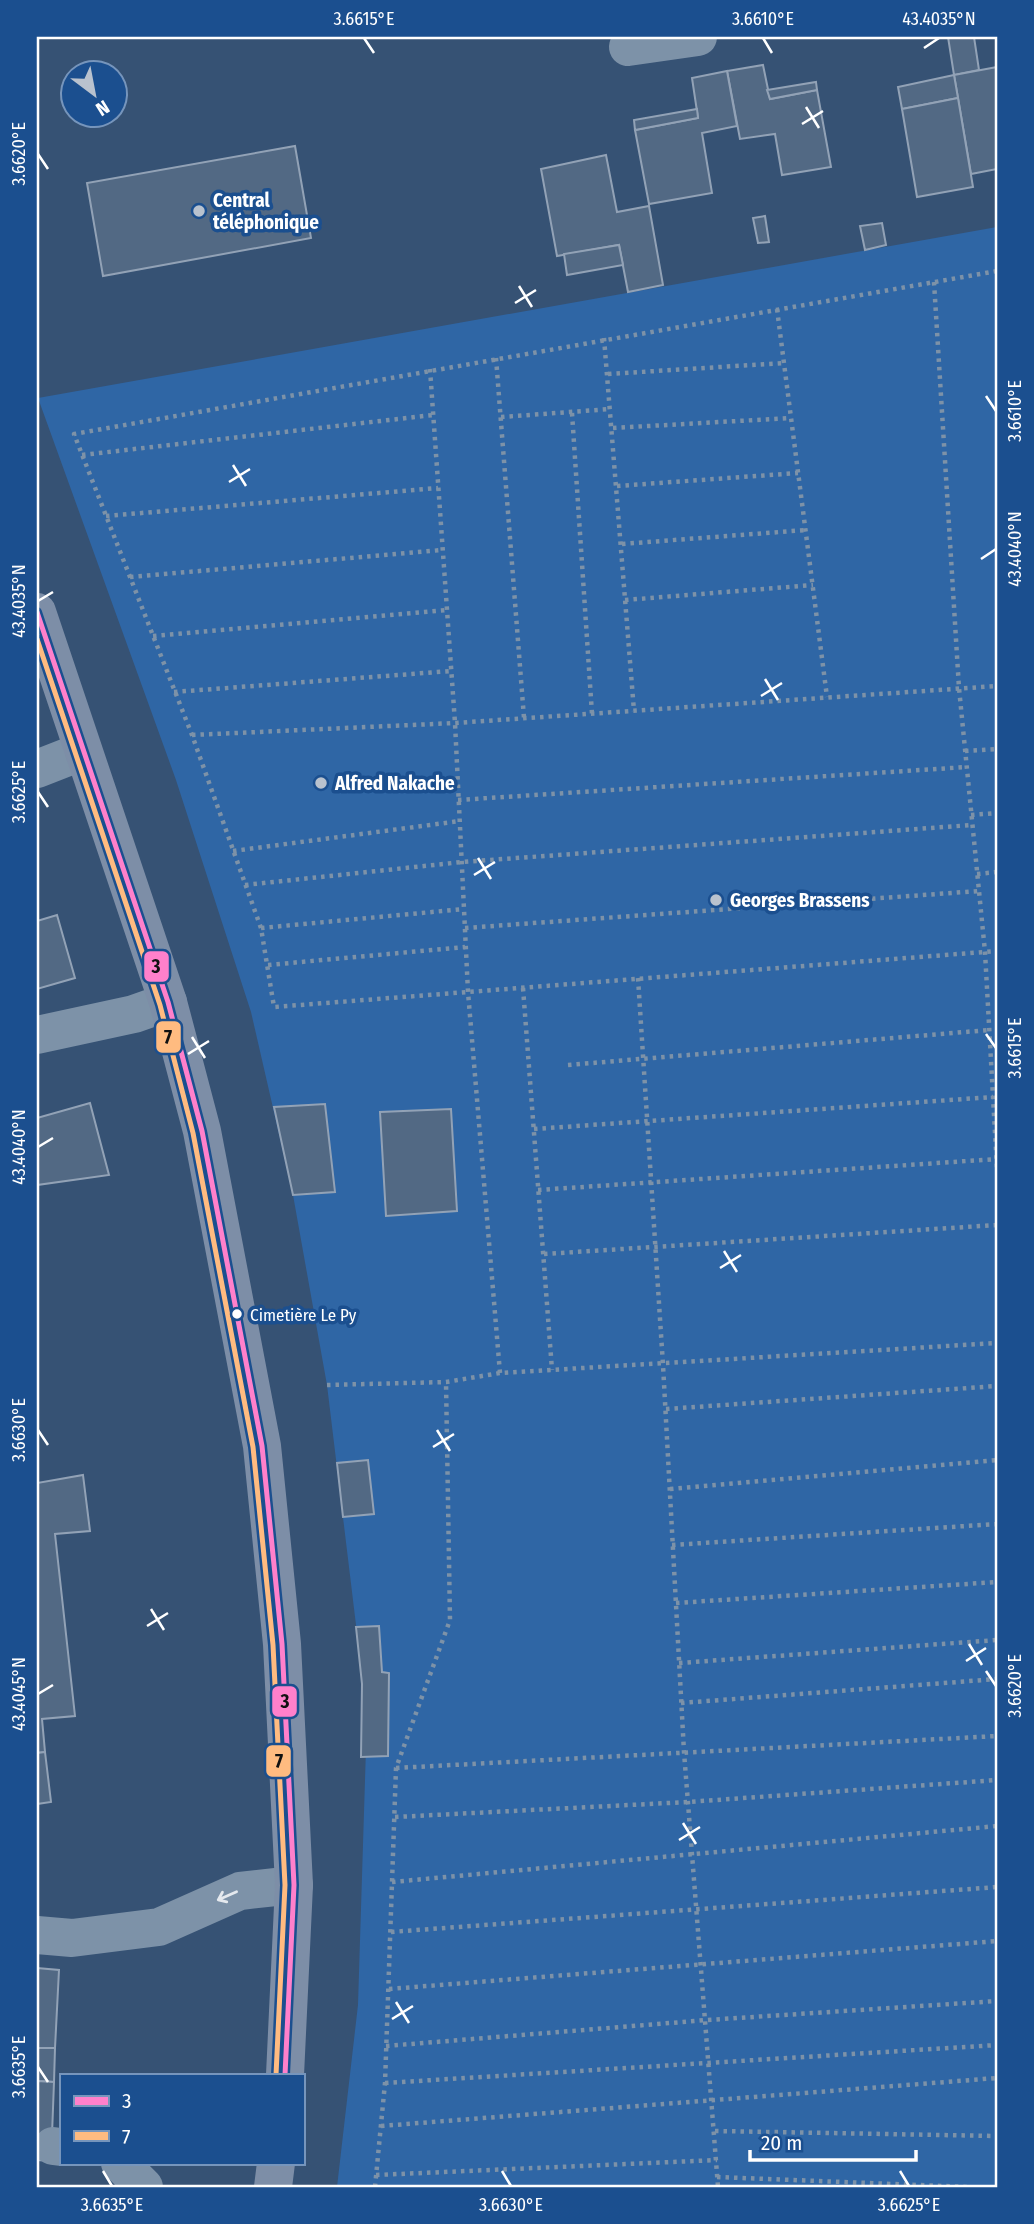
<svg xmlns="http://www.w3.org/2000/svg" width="1034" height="2224" viewBox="0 0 1034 2224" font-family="'Fira Sans Condensed',sans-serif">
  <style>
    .green { fill: #2f66a5 }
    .building { fill: #526984; stroke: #92a2b6; stroke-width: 2 }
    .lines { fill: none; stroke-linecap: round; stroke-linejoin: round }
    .path { stroke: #7d92a8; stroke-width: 4.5; stroke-dasharray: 3.5 5; stroke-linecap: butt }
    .minor { stroke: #7d92a8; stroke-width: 38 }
    .major { stroke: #7d8ea7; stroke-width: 38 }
    .bus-1-casing { stroke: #1b4f8f; stroke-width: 10 }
    .bus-2-casing { stroke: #1b4f8f; stroke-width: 10 }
    .bus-1 { stroke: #ff80cb; stroke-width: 5 }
    .bus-2 { stroke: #ffbb80; stroke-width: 5 }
    .oneway { stroke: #e5e9ee }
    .ticks { fill: none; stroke: #fff; stroke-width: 2.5 }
    .poi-dot { fill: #b9c2ce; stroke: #1b4f8f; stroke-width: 2.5 }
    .bus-dot { fill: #fff; stroke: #1b4f8f; stroke-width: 2.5 }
    .labels { text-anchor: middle; stroke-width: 7; stroke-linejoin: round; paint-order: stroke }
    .bus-label { font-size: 17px; fill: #fff; stroke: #1b4f8f; text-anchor: start }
    .poi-label { font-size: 19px; font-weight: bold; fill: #fff; stroke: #1b4f8f; text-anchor: start }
    .line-badge { stroke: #1b4f8f; stroke-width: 2.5 }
    .pale-badge-label { font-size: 19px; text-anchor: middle; font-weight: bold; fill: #111 }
    .neatline { fill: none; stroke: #fff; stroke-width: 2.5 }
    .ticks-label { font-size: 18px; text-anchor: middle; fill: #fff }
  </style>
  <rect width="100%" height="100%" fill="#365274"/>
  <!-- green -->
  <polygon class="green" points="997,227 997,2187 337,2187 358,2005 367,1716 327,1385 293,1195 251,1012 176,780 38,398"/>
  <!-- building -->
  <g class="building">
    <polygon points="948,37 974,37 979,70 954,75"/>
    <polygon points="763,65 770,99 817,90 831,167 782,175 775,134 740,139 727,71"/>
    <polygon points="997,67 997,169 971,174 954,75"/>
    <polygon points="727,71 737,126 702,133 712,193 649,204 635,130 698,118 692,78"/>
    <polygon points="954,75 958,98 902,109 898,87"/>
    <polygon points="816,82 817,90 770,99 767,90"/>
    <polygon points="958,98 973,187 917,197 902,109"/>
    <polygon points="697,109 698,118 635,130 634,120"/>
    <polygon points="295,146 311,238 103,276 87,183"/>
    <polygon points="606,155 617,212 649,206 663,285 628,292 619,245 557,256 541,169"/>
    <polygon points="765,216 769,242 758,243 753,218"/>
    <polygon points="882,223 886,245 865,250 860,226"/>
    <polygon points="619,245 623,265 567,275 564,254"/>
    <polygon points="57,915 75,978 37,989 37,921"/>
    <polygon points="90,1103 109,1175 37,1185 37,1118"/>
    <polygon points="325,1104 335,1192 293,1195 274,1107"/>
    <polygon points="451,1109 457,1211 386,1216 380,1112"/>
    <polygon points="368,1460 374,1514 343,1517 337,1463"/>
    <polygon points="83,1475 90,1531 55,1534 75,1716 42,1719 45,1752 37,1753 37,1483"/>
    <polygon points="379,1626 382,1672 389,1673 388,1756 361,1757 362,1684 356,1627"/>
    <polygon points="45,1752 51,1802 37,1804 37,1753"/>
    <polygon points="37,1968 59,1970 55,2048 37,2048"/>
    <polygon points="37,2048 55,2048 54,2082 37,2081"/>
    <polygon points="37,2081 54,2082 51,2161 37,2160"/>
  </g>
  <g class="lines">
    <!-- path -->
    <g class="path">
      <polyline points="997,271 74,434 192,735 261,928 274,1007 997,951"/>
      <polyline points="934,282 959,688 985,952 997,1169"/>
      <polyline points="777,309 827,697"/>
      <polyline points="604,338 634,711"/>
      <polyline points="496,358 524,718"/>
      <polyline points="430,369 455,723 468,992 500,1373"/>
      <polyline points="608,374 784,363"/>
      <polyline points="572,413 592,714"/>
      <polyline points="501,417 611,409"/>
      <polyline points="613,428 791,418"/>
      <polyline points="82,455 433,415"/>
      <polyline points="617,486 798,473"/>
      <polyline points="106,516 438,488"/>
      <polyline points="622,544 806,530"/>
      <polyline points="130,577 442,550"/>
      <polyline points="625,600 813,585"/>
      <polyline points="153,636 447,610"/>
      <polyline points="174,692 451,671"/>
      <polyline points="192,735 455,723 997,686"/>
      <polyline points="965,751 997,749"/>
      <polyline points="458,800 967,767"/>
      <polyline points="971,815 997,813"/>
      <polyline points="233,851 460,821"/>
      <polyline points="977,874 997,872"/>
      <polyline points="245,885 462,862 972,825"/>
      <polyline points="261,928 464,909"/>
      <polyline points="465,928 979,891"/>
      <polyline points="268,965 465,947"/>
      <polyline points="638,978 663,1365 684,1752 718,2187"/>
      <polyline points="523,988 552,1370"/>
      <polyline points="568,1065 989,1030"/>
      <polyline points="534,1129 993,1097"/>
      <polyline points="538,1190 997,1159"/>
      <polyline points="544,1254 997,1225"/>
      <polyline points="327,1385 446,1382 500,1373 997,1343"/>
      <polyline points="666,1409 997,1386"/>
      <polyline points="670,1489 997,1460"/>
      <polyline points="672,1545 997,1524"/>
      <polyline points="676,1603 997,1582"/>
      <polyline points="679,1663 997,1640"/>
      <polyline points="681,1703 997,1679"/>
      <polyline points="396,1768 997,1736"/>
      <polyline points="395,1817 688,1802 997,1780"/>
      <polyline points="392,1882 997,1826"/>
      <polyline points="391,1932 997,1887"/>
      <polyline points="389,1989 997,1941"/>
      <polyline points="386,2046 707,2020 997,2001"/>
      <polyline points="385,2083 997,2045"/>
      <polyline points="381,2126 997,2078"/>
      <polyline points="715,2131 997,2136"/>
      <polyline points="376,2175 717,2160"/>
      <polyline points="717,2177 969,2187"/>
      <polyline points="375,2187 385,2083 396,1768 450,1620 446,1382"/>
    </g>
    <!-- minor -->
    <g class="minor">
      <polyline points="628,47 698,37"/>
      <polyline points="37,769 83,751"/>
      <polyline points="37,1035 134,1014 168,1002"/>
      <polyline points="37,1935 72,1938 159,1927 240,1891 294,1885"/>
      <polyline points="53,2146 61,2147"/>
      <polyline points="120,2163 144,2187"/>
    </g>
    <!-- major -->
    <g class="major">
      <polyline points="37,612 168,1002 202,1131 262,1446 282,1644 294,1885 285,2075"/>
      <polyline points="273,2187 276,2163"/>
    </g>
    <defs>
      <polyline id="bus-1" points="37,612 168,1002 202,1131 262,1446 282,1644 294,1885 285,2075"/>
      <polyline id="bus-2" points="37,639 160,1005 193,1133 253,1447 273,1645 285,1885 276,2075"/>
    </defs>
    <!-- bus-1 casing -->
    <use href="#bus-1" class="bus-1-casing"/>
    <!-- bus-2 casing -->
    <use href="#bus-2" class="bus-2-casing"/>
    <!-- bus-1 -->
    <use href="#bus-1" class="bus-1"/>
    <!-- bus-2 -->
    <use href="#bus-2" class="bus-2"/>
  </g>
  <!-- one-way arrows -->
  <defs><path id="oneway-shaft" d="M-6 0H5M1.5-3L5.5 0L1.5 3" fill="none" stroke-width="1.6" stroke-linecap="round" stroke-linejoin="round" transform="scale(1.75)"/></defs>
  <use class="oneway" href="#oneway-shaft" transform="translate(227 1896) rotate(156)"/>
  <!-- ticks -->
  <path class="ticks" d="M364 38 374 53M763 38 772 53M924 48 939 38M806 107 819 128M802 124 823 111M38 154 48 169M519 286 532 307M515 303 536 290M986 396 996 411M233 465 246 486M229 482 250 469M981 559 996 549M38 601 53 592M765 679 778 700M761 696 782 683M38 792 48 807M478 858 491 879M474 875 495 862M986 1034 996 1048M192 1037 205 1058M188 1054 209 1041M38 1147 53 1138M724 1251 737 1272M720 1268 741 1255M38 1430 48 1445M437 1430 450 1451M433 1447 454 1434M151 1609 164 1630M147 1626 168 1613M969 1644 982 1665M966 1661 986 1648M986 1671 996 1686M38 1694 53 1685M683 1823 696 1844M679 1840 700 1827M396 2002 409 2023M392 2019 413 2006M38 2067 48 2082M103 2171 112 2186M502 2171 511 2186M900 2171 909 2186"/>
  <!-- markers -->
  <g class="poi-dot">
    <circle cx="199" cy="211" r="7"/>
    <circle cx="321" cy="783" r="7"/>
    <circle cx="716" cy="900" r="7"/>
  </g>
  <circle class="bus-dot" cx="237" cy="1314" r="6"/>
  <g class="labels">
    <!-- bus labels -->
    <g class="bus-label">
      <text x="250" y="1321">Cimetière Le Py</text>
    </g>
    <!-- poi labels -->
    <g class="poi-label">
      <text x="213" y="207">Central<tspan x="213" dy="22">téléphonique</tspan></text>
      <text x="335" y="790">Alfred Nakache</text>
      <text x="730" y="907">Georges Brassens</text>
    </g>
  </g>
  <g class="line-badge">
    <rect x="143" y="950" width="27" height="33" rx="7" fill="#ff80cb"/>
    <rect x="155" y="1020" width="27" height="34" rx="7" fill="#ffbb80"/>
    <rect x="271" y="1685" width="27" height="33" rx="7" fill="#ff80cb"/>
    <rect x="265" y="1744" width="27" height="34" rx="7" fill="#ffbb80"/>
  </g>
  <g class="pale-badge-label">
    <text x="156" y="973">3</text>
    <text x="168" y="1044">7</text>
    <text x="285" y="1708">3</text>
    <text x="279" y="1768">7</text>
  </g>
  <!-- border -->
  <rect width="1034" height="2224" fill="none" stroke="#1b4f8f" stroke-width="77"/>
  <!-- legend -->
  <rect x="60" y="2074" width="245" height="91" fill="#1b4f8f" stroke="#7695bc" stroke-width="2"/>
  <rect x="74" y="2096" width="35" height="10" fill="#ff80cb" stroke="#7695bc" stroke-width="2"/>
  <text x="122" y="2108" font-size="21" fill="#ffffff">3</text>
  <rect x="74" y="2131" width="35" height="10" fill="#ffbb80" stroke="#7695bc" stroke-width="2"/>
  <text x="122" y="2144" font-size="21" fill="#ffffff">7</text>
  <!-- north arrow -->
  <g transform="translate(94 94) rotate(148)"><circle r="33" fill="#1b4f8f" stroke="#7695bc" stroke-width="2"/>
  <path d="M0-5L12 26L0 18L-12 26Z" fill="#b9c2ce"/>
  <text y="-10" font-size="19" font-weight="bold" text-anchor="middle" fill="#ffffff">N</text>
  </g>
  <!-- scale -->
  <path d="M750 2150v10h166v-10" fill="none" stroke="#ffffff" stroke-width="3.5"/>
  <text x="761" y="2150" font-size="21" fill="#ffffff" stroke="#1b4f8f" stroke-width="5" paint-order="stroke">20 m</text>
  <rect x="38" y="38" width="958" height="2148" class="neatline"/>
  <g class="ticks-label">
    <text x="364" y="25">3.6615°E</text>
    <text x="763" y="25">3.6610°E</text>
    <text x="939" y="25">43.4035°N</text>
    <text transform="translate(19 154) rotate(-90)" y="6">3.6620°E</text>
    <text transform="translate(1015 411) rotate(-90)" y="6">3.6610°E</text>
    <text transform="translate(1015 549) rotate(-90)" y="6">43.4040°N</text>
    <text transform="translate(19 601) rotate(-90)" y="6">43.4035°N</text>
    <text transform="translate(19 792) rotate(-90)" y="6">3.6625°E</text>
    <text transform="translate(1015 1048) rotate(-90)" y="6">3.6615°E</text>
    <text transform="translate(19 1147) rotate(-90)" y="6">43.4040°N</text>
    <text transform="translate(19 1430) rotate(-90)" y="6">3.6630°E</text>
    <text transform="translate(1015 1686) rotate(-90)" y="6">3.6620°E</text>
    <text transform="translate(19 1694) rotate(-90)" y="6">43.4045°N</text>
    <text transform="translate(19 2067) rotate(-90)" y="6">3.6635°E</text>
    <text x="112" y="2211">3.6635°E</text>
    <text x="511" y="2211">3.6630°E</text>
    <text x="909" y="2211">3.6625°E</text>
  </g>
</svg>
